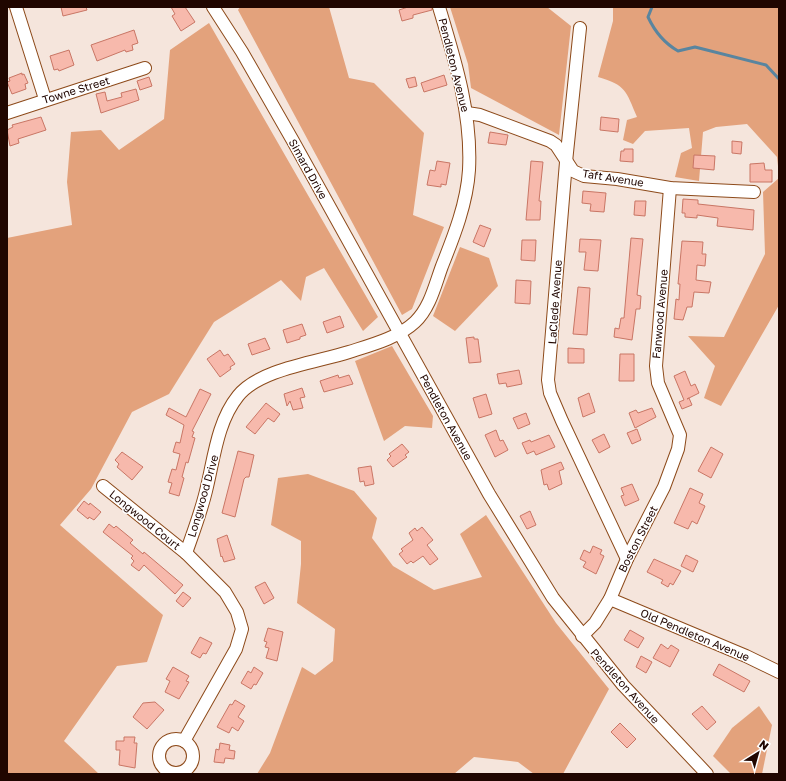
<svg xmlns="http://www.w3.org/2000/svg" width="786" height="781" viewBox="0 0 786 781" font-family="'Golos Text',sans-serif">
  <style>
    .forest { fill: #e3a27c }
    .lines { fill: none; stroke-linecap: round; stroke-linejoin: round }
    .stream { stroke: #59859f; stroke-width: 3 }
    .building { fill: #f7b9ac; stroke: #c97665 }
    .minor-casing { stroke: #8d4a1a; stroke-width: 14 }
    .minor { stroke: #fff; stroke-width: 12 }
    .labels { text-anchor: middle; stroke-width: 3; stroke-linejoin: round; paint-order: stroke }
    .street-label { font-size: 11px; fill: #200600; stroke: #fff }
  </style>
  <rect width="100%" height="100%" fill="#f5e5dc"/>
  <!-- forest -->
  <g class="forest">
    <polygon points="240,7 329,7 349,78 374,83 424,133 413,215 444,227 412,309 402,315 238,10"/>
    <polygon points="450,7 547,7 571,26 559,135 471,88 468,64"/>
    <path d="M613 7H779V175L777 157 747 124 716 127 703 132 699 181 675 177 681 153 692 148 689 128 645 131 633 144 623 140 627 120 637 117C626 91 626 85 598 77L613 21Z"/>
    <polygon points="209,23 378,317 363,331 324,268 306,277 301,301 281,280 214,322 169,394 132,412 91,489 60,525 163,615 147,662 117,666 64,741 99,774 7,774 7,238 72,225 67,182 71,132 101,130 119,150 164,119 170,50"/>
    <polygon points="779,178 779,305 721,406 704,398 715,366 688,336 724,337 765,254 763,192"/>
    <polygon points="460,247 489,258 498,286 455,331 433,316"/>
    <polygon points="392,346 433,416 432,428 405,426 384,441 355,361"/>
    <polygon points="308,474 354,491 377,518 372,538 393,566 434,590 482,577 460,534 486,515 556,623 609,689 563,774 534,774 518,762 474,757 454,774 257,774 270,753 302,667 315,675 333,661 335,629 297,603 301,564 301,541 271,525 278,478"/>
    <polygon points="759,706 772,725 762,774 731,774 713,756 732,728"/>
  </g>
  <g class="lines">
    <!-- stream -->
    <path class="stream" d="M652 7 648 17C655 32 664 43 678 51L695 47 766 65 779 79"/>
  </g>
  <!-- building -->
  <g class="building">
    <polygon points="61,7 86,7 87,10 63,16"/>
    <polygon points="171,7 185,7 195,22 181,31 172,16 175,14"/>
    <polygon points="408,7 432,7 432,10 413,15 413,18 402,21 399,10"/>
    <polygon points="134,30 138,43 132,45 133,50 126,52 125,50 97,61 91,45"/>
    <polygon points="69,50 74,65 59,71 58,69 54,70 50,56"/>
    <polygon points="22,73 22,75 24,74 28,83 25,84 26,89 12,94 7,82 10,81 9,78"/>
    <polygon points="444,75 447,85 424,92 421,83"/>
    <polygon points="149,77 152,86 140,90 137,81"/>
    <polygon points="415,77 417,86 409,88 406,79"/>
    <polygon points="136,89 139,100 101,113 96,94 105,92 107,101 122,97 121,93"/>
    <polygon points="41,117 46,130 18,139 19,143 10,146 7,130 13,127 12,125"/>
    <polygon points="601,117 619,119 618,132 600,130"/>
    <polygon points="490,132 508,135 506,145 488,143"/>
    <polygon points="732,141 742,142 741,154 732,153"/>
    <polygon points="624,149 633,149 633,162 620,161 621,151 624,151"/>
    <polygon points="694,155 715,156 714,170 693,168"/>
    <polygon points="437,161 450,163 446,185 441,184 441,187 427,185 430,170 435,171"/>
    <polygon points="531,161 543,162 539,201 541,201 540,220 526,220"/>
    <polygon points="764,163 765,170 772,170 772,182 750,182 750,164"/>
    <polygon points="583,191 606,193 604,212 590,211 591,204 582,203"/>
    <polygon points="683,199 698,200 698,204 754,210 753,230 717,226 718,218 697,215 697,218 685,217 685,213 682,213"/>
    <polygon points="635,201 646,201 645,216 634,215"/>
    <polygon points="480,225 491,229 484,247 473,242"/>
    <polygon points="631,238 643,239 637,295 641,296 640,309 636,309 632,340 614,337 615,328 619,329 621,318 624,318"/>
    <polygon points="580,239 601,240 598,271 584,270 586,252 579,252"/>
    <polygon points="522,240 536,240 535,261 521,260"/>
    <polygon points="682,241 703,242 702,254 706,254 705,266 697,265 696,280 711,282 709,293 694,292 692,307 687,307 683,320 674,319 676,299 679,300 680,284 678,284"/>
    <polygon points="516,280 531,281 530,304 515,303"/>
    <polygon points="578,287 590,288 587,335 573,334"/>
    <polygon points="340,316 344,327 327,333 323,322"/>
    <polygon points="302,324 306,335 300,337 300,339 287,343 283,330"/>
    <polygon points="474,337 474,339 478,339 481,362 469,363 466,338"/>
    <polygon points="265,338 270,349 252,355 248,344"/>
    <polygon points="568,348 584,349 584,363 568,363"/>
    <polygon points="220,350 224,356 228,354 235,364 230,367 231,369 220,377 207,359"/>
    <polygon points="620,354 634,354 634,381 619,381"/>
    <polygon points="519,370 522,384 507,387 506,383 499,384 497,374"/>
    <polygon points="685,371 691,386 695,384 699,393 687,399 689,398 692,405 682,409 679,402 684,400 674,376"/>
    <polygon points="338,375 339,378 349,375 353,384 324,392 320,381"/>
    <polygon points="302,388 305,397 300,398 303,408 293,410 290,401 287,406 284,394"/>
    <polygon points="200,389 211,394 192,431 194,432 192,437 195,438 188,463 186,462 182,477 184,478 179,496 169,493 172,483 168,482 172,469 176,470 180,454 173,452 176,442 180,443 184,425 166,415 169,408 186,417"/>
    <polygon points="589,393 595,412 583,417 578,398"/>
    <polygon points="486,394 492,414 479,418 473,398"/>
    <polygon points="266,403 280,414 274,422 268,418 255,434 246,427"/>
    <polygon points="652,408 656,417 635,428 629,413 636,410 638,413"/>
    <polygon points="526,413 530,424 518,429 513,418"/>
    <polygon points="637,429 641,440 632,444 627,433"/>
    <polygon points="496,430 500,441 503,440 508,450 495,457 485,435"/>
    <polygon points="604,434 610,447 599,453 592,440"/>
    <polygon points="549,435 555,447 536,455 534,451 527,454 522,443 530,440 531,442"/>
    <polygon points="402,444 409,452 405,455 407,457 393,467 387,460 391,456 389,454"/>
    <polygon points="711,447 723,454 711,478 698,471"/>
    <polygon points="238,451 254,455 249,477 246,477 244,479 235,517 222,513"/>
    <polygon points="122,452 143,467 132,480 117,467 119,464 115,460"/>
    <polygon points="561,462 564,469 559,471 562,484 549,490 547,484 544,485 541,470"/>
    <polygon points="371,466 374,484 365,486 364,481 360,482 358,468"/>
    <polygon points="632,484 639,500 625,506 621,496 624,495 621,488"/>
    <polygon points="690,488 703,494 699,503 705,506 697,524 692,521 688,529 674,523"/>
    <polygon points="84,501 89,505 90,503 101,512 94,520 89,517 88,519 77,510"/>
    <polygon points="530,511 536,525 527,529 520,516"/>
    <polygon points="109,524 114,528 116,526 133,540 130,543 143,554 144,552 183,585 175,594 144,565 139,571 131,565 134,561 131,558 133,556 103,532"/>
    <polygon points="422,527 433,540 427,545 438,559 430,565 423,556 413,563 411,561 407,564 399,554 403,551 401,549 413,540 409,533 415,528 417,531"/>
    <polygon points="227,535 235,559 224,562 222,556 221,557 217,539"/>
    <polygon points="593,546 602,550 600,554 604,556 596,574 583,567 586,562 580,559 584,550 590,553"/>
    <polygon points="686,555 698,561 693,572 681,566"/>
    <polygon points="654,559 681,571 673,585 670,583 668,587 661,583 663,580 647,572"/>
    <polygon points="265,582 274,598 264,604 255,587"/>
    <polygon points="183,592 191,598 183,607 176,601"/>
    <polygon points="268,628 283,632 277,661 266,658 269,648 265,647 267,642 264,641"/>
    <polygon points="630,630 644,638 638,648 624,640"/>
    <polygon points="200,637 212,643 206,654 203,653 200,658 191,653"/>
    <polygon points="661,644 668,649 671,645 679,650 670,667 653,658"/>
    <polygon points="641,656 652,662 646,673 636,667"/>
    <polygon points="719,664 750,681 744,692 713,675"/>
    <polygon points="173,667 189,676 186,681 189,682 179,699 165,692 170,681 166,679"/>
    <polygon points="254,667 263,673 256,685 254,684 251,689 241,683 248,671 251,673"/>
    <polygon points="235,700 245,706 238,717 244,721 238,731 232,727 229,733 217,727 230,704 232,705"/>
    <polygon points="155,702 164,710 147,729 133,717 143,703"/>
    <polygon points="702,706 716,722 707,730 692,714"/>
    <polygon points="620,723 636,739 627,748 611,732"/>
    <polygon points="124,737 135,737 134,743 137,743 135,768 119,765 120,750 116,750 116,741 124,741"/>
    <polygon points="220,743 230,745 229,750 235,751 234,759 225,758 224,763 214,762 216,749 219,750"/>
  </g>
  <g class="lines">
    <defs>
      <g id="minor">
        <polyline points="16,7 45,99"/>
        <polyline points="213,7 242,52 293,141 489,494 553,598 623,685 707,774"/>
        <polyline points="580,28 566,162 548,380 550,393 562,421 627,559"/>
        <polyline points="7,113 145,68"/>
        <polyline points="467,113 480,115 550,141 556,145 573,171 584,176 617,179 670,188 754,192"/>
        <polyline points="103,486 186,553"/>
        <polyline points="610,599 746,656 779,672"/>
        <polyline points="582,636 595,623 610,599 627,559 664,487 678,449 680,435 658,383 656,366 670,188"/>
        <circle cx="176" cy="756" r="17"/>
        <path d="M184 741 236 649 242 629 237 612 225 592 186 553C193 533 201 512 206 491 214 459 217 422 238 396 259 369 318 362 349 352 371 345 398 338 415 322 430 308 435 285 442 266 454 236 467 203 469 170 472 114 455 60 439 7"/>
      </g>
    </defs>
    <!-- minor casing -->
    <use href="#minor" class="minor-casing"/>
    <!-- minor -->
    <use href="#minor" class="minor"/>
  </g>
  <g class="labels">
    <!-- street labels -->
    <g class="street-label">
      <text transform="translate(454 65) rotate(76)" y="4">Pendleton Avenue</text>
      <text transform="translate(76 90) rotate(-17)" y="4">Towne Street</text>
      <text transform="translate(308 169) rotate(61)" y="4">Simard Drive</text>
      <text transform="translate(613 178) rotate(9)" y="4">Taft Avenue</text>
      <text transform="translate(555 302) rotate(-86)" y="4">LaClede Avenue</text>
      <text transform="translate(660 314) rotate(-85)" y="4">Fanwood Avenue</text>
      <text transform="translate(446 417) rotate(61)" y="4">Pendleton Avenue</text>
      <text transform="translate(203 496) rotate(-74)" y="4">Longwood Drive</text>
      <text transform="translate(145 520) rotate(39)" y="4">Longwood Court</text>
      <text transform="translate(638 539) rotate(-63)" y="4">Boston Street</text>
      <text transform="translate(695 635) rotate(23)" y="4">Old Pendleton Avenue</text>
      <text transform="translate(625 686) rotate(48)" y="4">Pendleton Avenue</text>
    </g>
  </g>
  <!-- border -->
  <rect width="786" height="781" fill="none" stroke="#200600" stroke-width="16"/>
  <!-- north arrow -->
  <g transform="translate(758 753) rotate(37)" stroke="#ffffff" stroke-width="3" paint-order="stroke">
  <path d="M0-3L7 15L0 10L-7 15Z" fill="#200600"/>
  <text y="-6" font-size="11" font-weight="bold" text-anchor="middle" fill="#200600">N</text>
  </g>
</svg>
